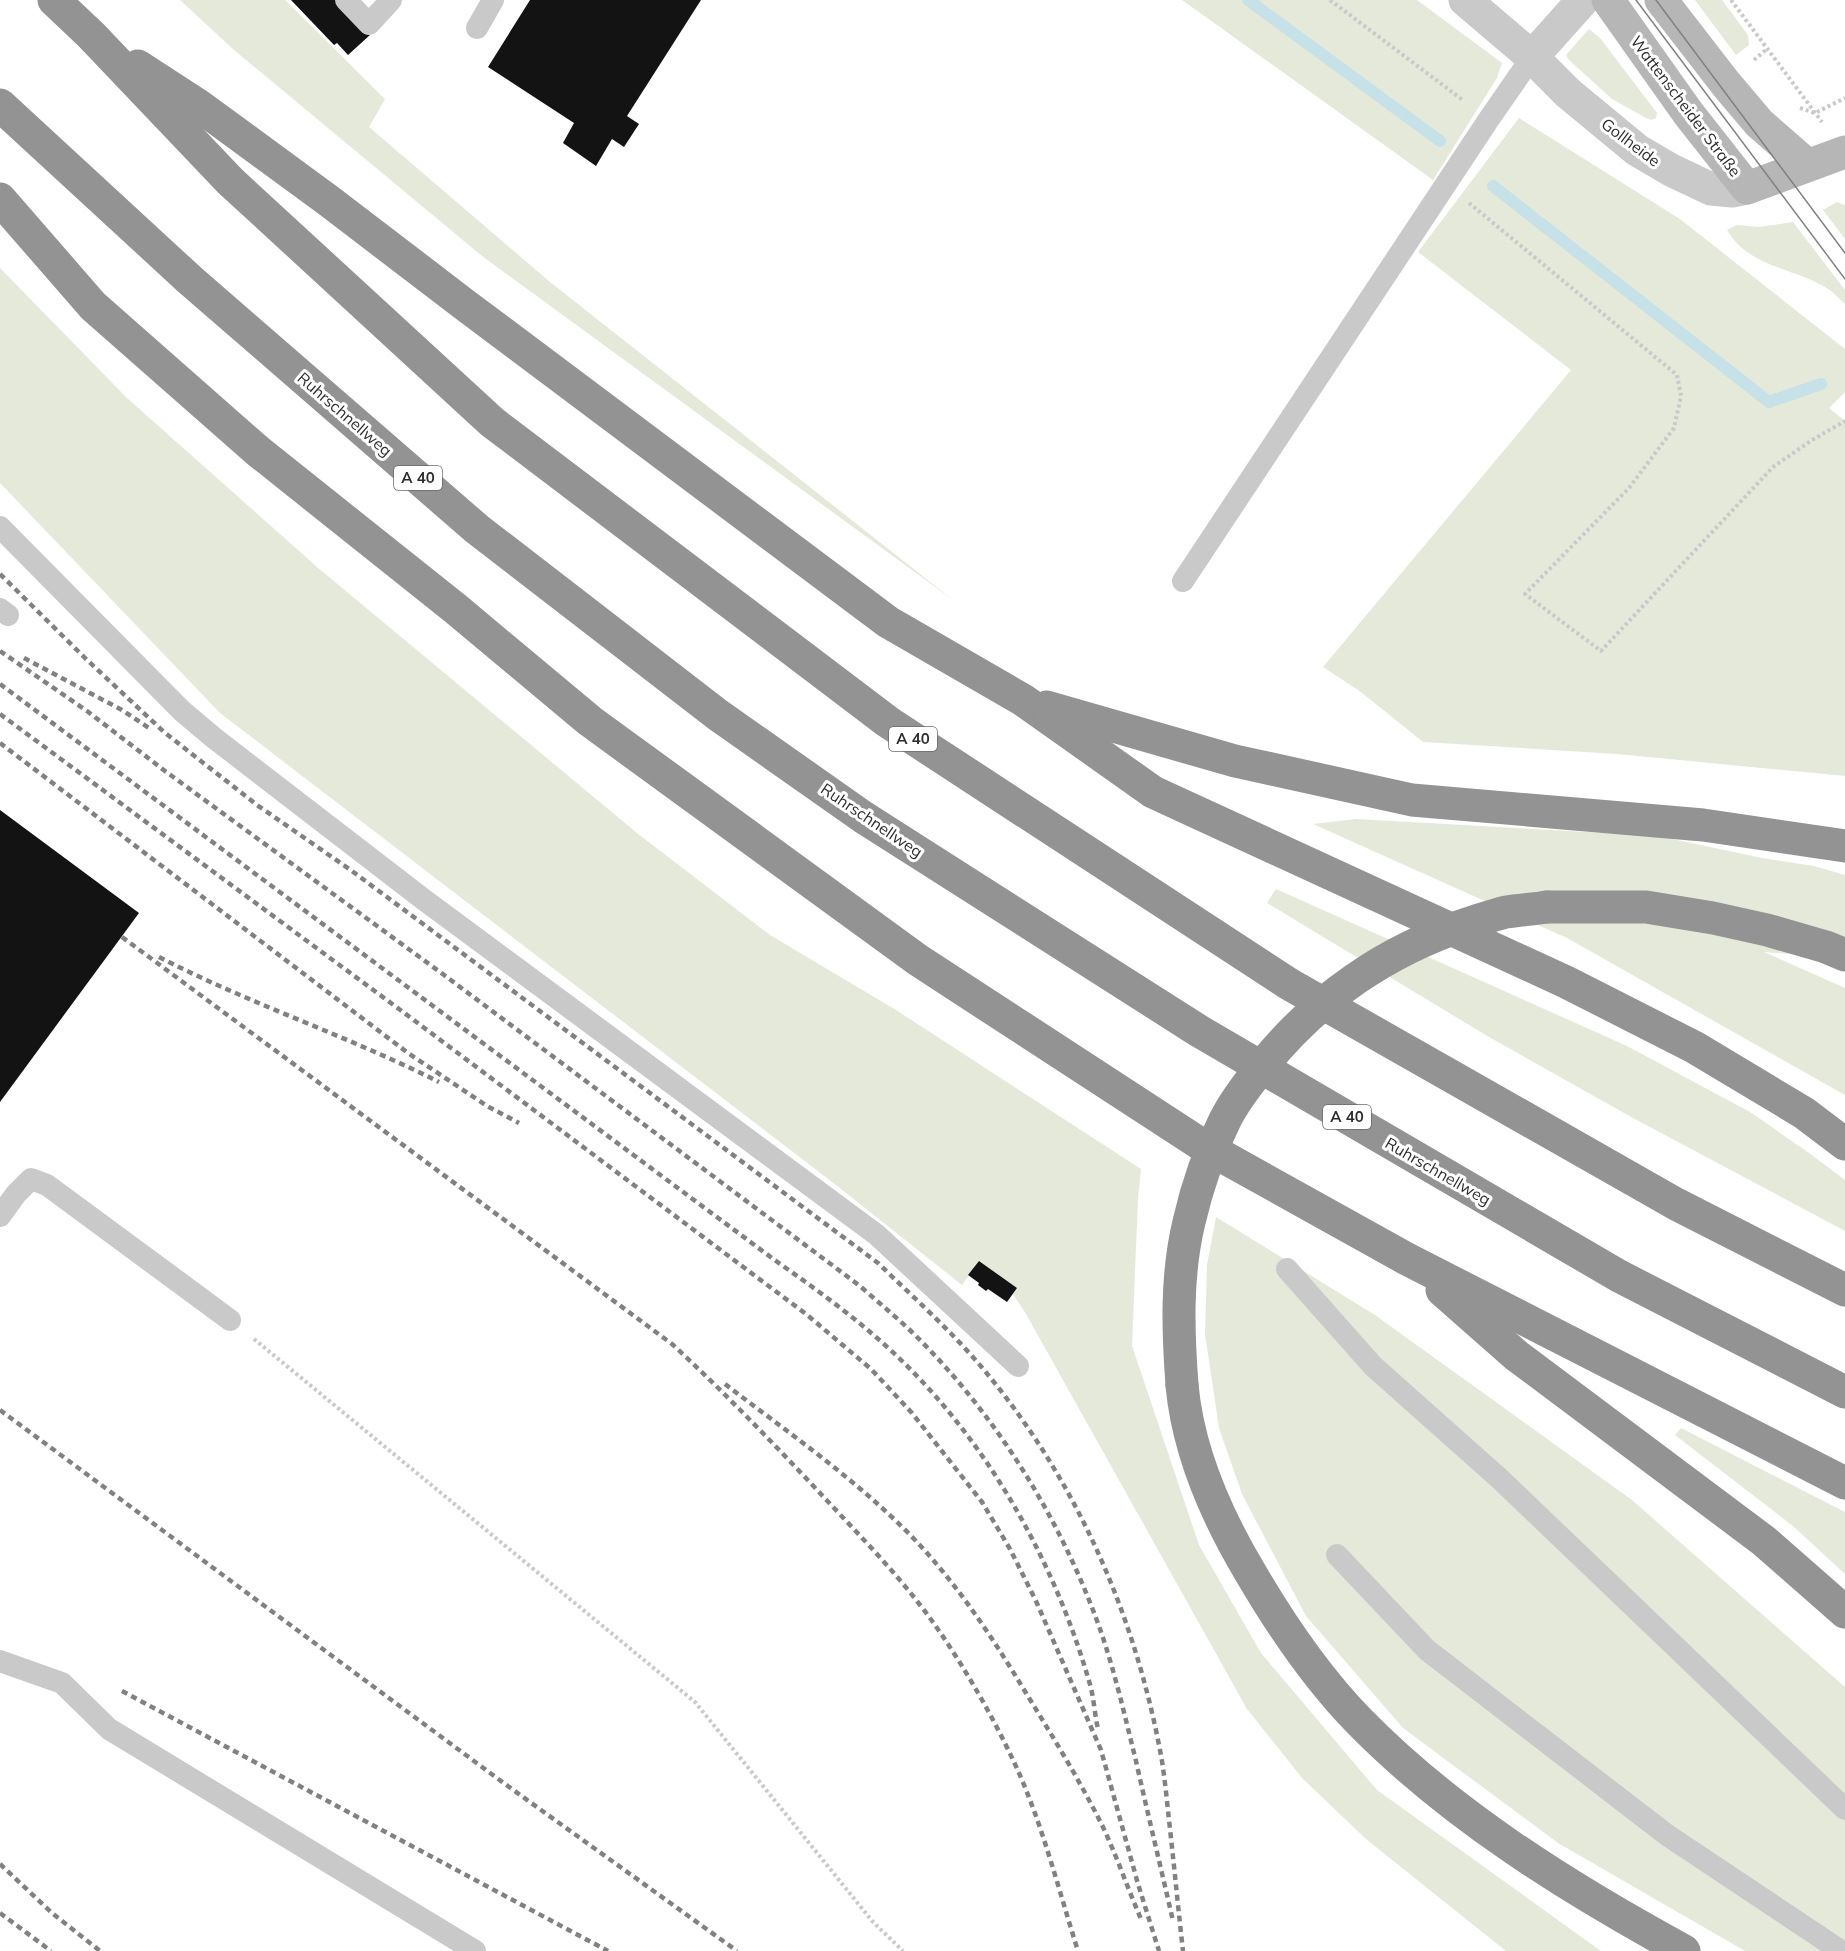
<svg xmlns="http://www.w3.org/2000/svg" width="1845" height="1951" viewBox="0 0 1845 1951" font-family="Mulish,sans-serif">
  <style>
    .green { fill: #e5e9da }
    .lines { fill: none; stroke-linecap: round; stroke-linejoin: round }
    .stream { stroke: #c7e1e8; stroke-width: 12 }
    .building { fill: #131313 }
    .path { stroke: #c9c9c9; stroke-width: 4; stroke-dasharray: 3 3; stroke-linecap: butt }
    .lane { stroke: #c9c9c9; stroke-width: 22 }
    .street { stroke: #c9c9c9; stroke-width: 33 }
    .secondary { stroke: #b6b6b6; stroke-width: 33 }
    .highway { stroke: #939393; stroke-width: 33 }
    .tram { stroke: #818181; stroke-width: 1.5 }
    .rail { stroke: #818181; stroke-width: 4.5; stroke-dasharray: 6 4.5; stroke-linecap: butt }
    .highway-bridge { stroke: #939393; stroke-width: 33 }
    .labels { text-anchor: middle; stroke-width: 6; stroke-linejoin: round; paint-order: stroke }
    .shield { fill: #fff; stroke: #6b6b6b; stroke-width: 1.5 }
    .shield-label { font-size: 15px; font-weight: bold; fill: #2c2c2c }
    .street-label { font-size: 16px; fill: #2c2c2c; stroke: #fff }
  </style>
  <rect width="100%" height="100%" fill="#fff"/>
  <!-- green -->
  <g class="green">
    <polygon points="180,0 285,0 385,99 369,127 550,282 953,600 482,256 234,50"/>
    <polygon points="1182,0 1417,0 1502,63 1497,78 1433,180"/>
    <polygon points="1695,0 1722,0 1748,35 1749,45 1736,55"/>
    <polygon points="1589,29 1600,38 1657,113 1656,118 1651,120 1646,118 1612,99 1568,59 1566,55"/>
    <polygon points="1519,118 1680,219 1845,349 1845,392 1829,408 1845,421 1845,776 1617,754 1423,742 1361,692 1323,667 1571,370 1418,252"/>
    <polygon points="1837,202 1845,205 1845,239 1823,210"/>
    <path d="M1793 222 1845 290V304C1840 300 1836 295 1831 291 1797 267 1751 270 1727 230L1737 225 1759 227Z"/>
    <polygon points="0,268 127,398 317,567 637,833 770,935 896,1010 1141,1169 1138,1198 1132,1346 1199,1545 1261,1653 1377,1790 1601,1951 1506,1951 1366,1839 1302,1778 1247,1709 1026,1314 1013,1294 1017,1288 979,1261 962,1285 836,1185 220,713 0,483"/>
    <polygon points="1356,819 1658,836 1762,858 1814,866 1845,875 1845,958 1764,952 1845,988 1845,1095 1567,938 1313,824"/>
    <polygon points="1276,889 1627,1046 1750,1112 1809,1153 1845,1180 1845,1231 1633,1118 1489,1037 1267,903"/>
    <polygon points="1216,1217 1375,1315 1632,1500 1845,1687 1845,1951 1745,1951 1558,1843 1403,1728 1306,1616 1242,1494 1219,1428 1205,1334 1207,1265"/>
    <polygon points="1681,1428 1845,1512 1845,1574 1793,1526 1675,1435"/>
  </g>
  <g class="lines">
    <!-- stream -->
    <g class="stream">
      <polyline points="1248,0 1440,141"/>
      <polyline points="1493,186 1769,402 1821,384"/>
    </g>
  </g>
  <!-- building -->
  <g class="building">
    <polygon points="291,0 336,0 370,35 348,55 337,43 334,45"/>
    <polygon points="530,0 701,0 627,116 639,124 624,147 612,139 596,166 563,143 574,123 488,67"/>
    <polygon points="0,810 139,913 0,1102"/>
    <polygon points="979,1261 1017,1288 1007,1302 988,1289 986,1291 978,1285 979,1283 968,1275"/>
  </g>
  <g class="lines">
    <!-- path -->
    <g class="path">
      <polyline points="1330,0 1464,101"/>
      <polyline points="1731,0 1822,122"/>
      <polyline points="1754,60 1767,49"/>
      <polyline points="1800,108 1815,113 1845,98"/>
      <polyline points="1469,203 1677,375 1681,396 1674,428 1629,488 1525,594 1601,651 1773,467 1812,440 1845,421"/>
      <polyline points="254,1339 695,1702 873,1922 903,1951"/>
    </g>
    <!-- lane -->
    <g class="lane">
      <polyline points="346,0 369,24 391,0"/>
      <polyline points="477,28 493,0"/>
      <polyline points="0,527 182,711 214,738 423,899 877,1235 1018,1366"/>
      <polyline points="1183,581 1489,119 1532,57"/>
      <polyline points="0,609 8,615"/>
      <polyline points="0,1216 16,1194 31,1179 47,1185 230,1320"/>
      <polyline points="1287,1269 1373,1366 1500,1479 1845,1809"/>
      <polyline points="1337,1555 1427,1650 1667,1835 1841,1951"/>
      <polyline points="0,1661 62,1683 109,1729 475,1951"/>
    </g>
    <!-- street -->
    <g class="street">
      <polyline points="1465,0 1532,57 1568,93 1637,150 1671,170 1711,189 1732,191 1747,188"/>
      <polyline points="1532,57 1583,0"/>
    </g>
    <!-- secondary -->
    <g class="secondary">
      <polyline points="1608,0 1688,113 1747,188 1845,152"/>
      <polyline points="1661,0 1726,84 1759,123 1807,165"/>
    </g>
    <!-- highway -->
    <g class="highway">
      <polyline points="54,0 91,35 230,181 492,422 888,722 1289,984 1676,1204 1845,1290"/>
      <polyline points="138,66 198,105 329,201 465,305 888,622 1023,700 1153,792 1566,982 1694,1047 1804,1113 1845,1144"/>
      <polyline points="0,105 190,280 477,529 718,715 863,817 1199,1031 1619,1276 1845,1392"/>
      <polyline points="0,199 93,306 259,452 456,609 590,721 918,960 1202,1145 1405,1258 1845,1483"/>
      <polyline points="1047,707 1235,761 1412,800 1703,825 1845,846"/>
      <polyline points="1547,907 1646,907 1713,918 1767,930 1826,947 1845,955"/>
      <polyline points="1442,1290 1517,1356 1764,1541 1845,1612"/>
      <path d="M1182 1385C1188 1452 1216 1515 1250 1572 1281 1625 1316 1677 1359 1721 1451 1815 1570 1889 1684 1951"/>
    </g>
    <!-- tram -->
    <g class="tram">
      <polyline points="1636,0 1845,279"/>
      <polyline points="1656,0 1845,253"/>
    </g>
    <!-- rail -->
    <g class="rail">
      <path d="M0 574 85 658 164 732 257 805 352 871 878 1263C916 1300 956 1335 989 1376 1080 1487 1137 1621 1162 1761 1165 1781 1167 1801 1169 1820 1174 1864 1178 1907 1183 1951"/>
      <path d="M0 651 87 711 165 771 440 972 860 1286C880 1304 900 1320 918 1338 999 1419 1062 1522 1100 1629 1115 1672 1125 1717 1136 1761 1148 1815 1161 1868 1173 1921"/>
      <polyline points="24,658 122,710 152,730"/>
      <path d="M0 684 776 1261C820 1292 863 1323 901 1360 992 1448 1057 1567 1091 1688 1094 1701 1095 1716 1098 1729"/>
      <polyline points="0,714 399,1009 806,1314 871,1369 912,1413 982,1502 1010,1549 1036,1601 1101,1750 1138,1884 1159,1951"/>
      <polyline points="0,743 408,1053 487,1106 519,1123"/>
      <path d="M122 937 672 1344C723 1391 771 1441 819 1492 859 1535 901 1577 935 1625 965 1668 992 1715 1014 1762 1042 1822 1058 1888 1078 1951"/>
      <path d="M159 957C250 1004 348 1036 439 1082"/>
      <path d="M725 1384C790 1434 860 1482 917 1542 960 1588 994 1640 1026 1693 1053 1737 1080 1781 1103 1827 1117 1857 1128 1889 1141 1919"/>
      <polyline points="0,1410 505,1784 737,1951"/>
      <polyline points="122,1691 608,1951"/>
      <polyline points="0,1864 52,1913 100,1951"/>
      <polyline points="0,1913 51,1951"/>
    </g>
    <!-- highway-bridge -->
    <path class="highway-bridge" d="M1182 1385C1178 1331 1176 1276 1189 1222 1197 1187 1209 1152 1225 1120 1235 1100 1250 1081 1264 1064 1317 998 1387 950 1467 924 1480 920 1493 915 1506 912 1520 910 1534 909 1547 907"/>
  </g>
  <g class="labels">
    <!-- shield labels -->
    <g class="shield">
      <rect x="394" y="466" width="48" height="24" rx="4.5"/>
      <rect x="889" y="727" width="48" height="24" rx="4.5"/>
      <rect x="1323" y="1105" width="48" height="24" rx="4.5"/>
    </g>
    <g class="shield-label">
      <text x="418" y="483">A 40</text>
      <text x="913" y="744">A 40</text>
      <text x="1347" y="1122">A 40</text>
    </g>
    <!-- street labels -->
    <g class="street-label">
      <text transform="translate(1686 106) rotate(53)" y="6">Wattenscheider Straße</text>
      <text transform="translate(1631 142) rotate(37)" y="6">Gollheide</text>
      <text transform="translate(345 414) rotate(41)" y="6">Ruhrschnellweg</text>
      <text transform="translate(872 820) rotate(34)" y="6">Ruhrschnellweg</text>
      <text transform="translate(1438 1171) rotate(30)" y="6">Ruhrschnellweg</text>
    </g>
  </g>
</svg>
